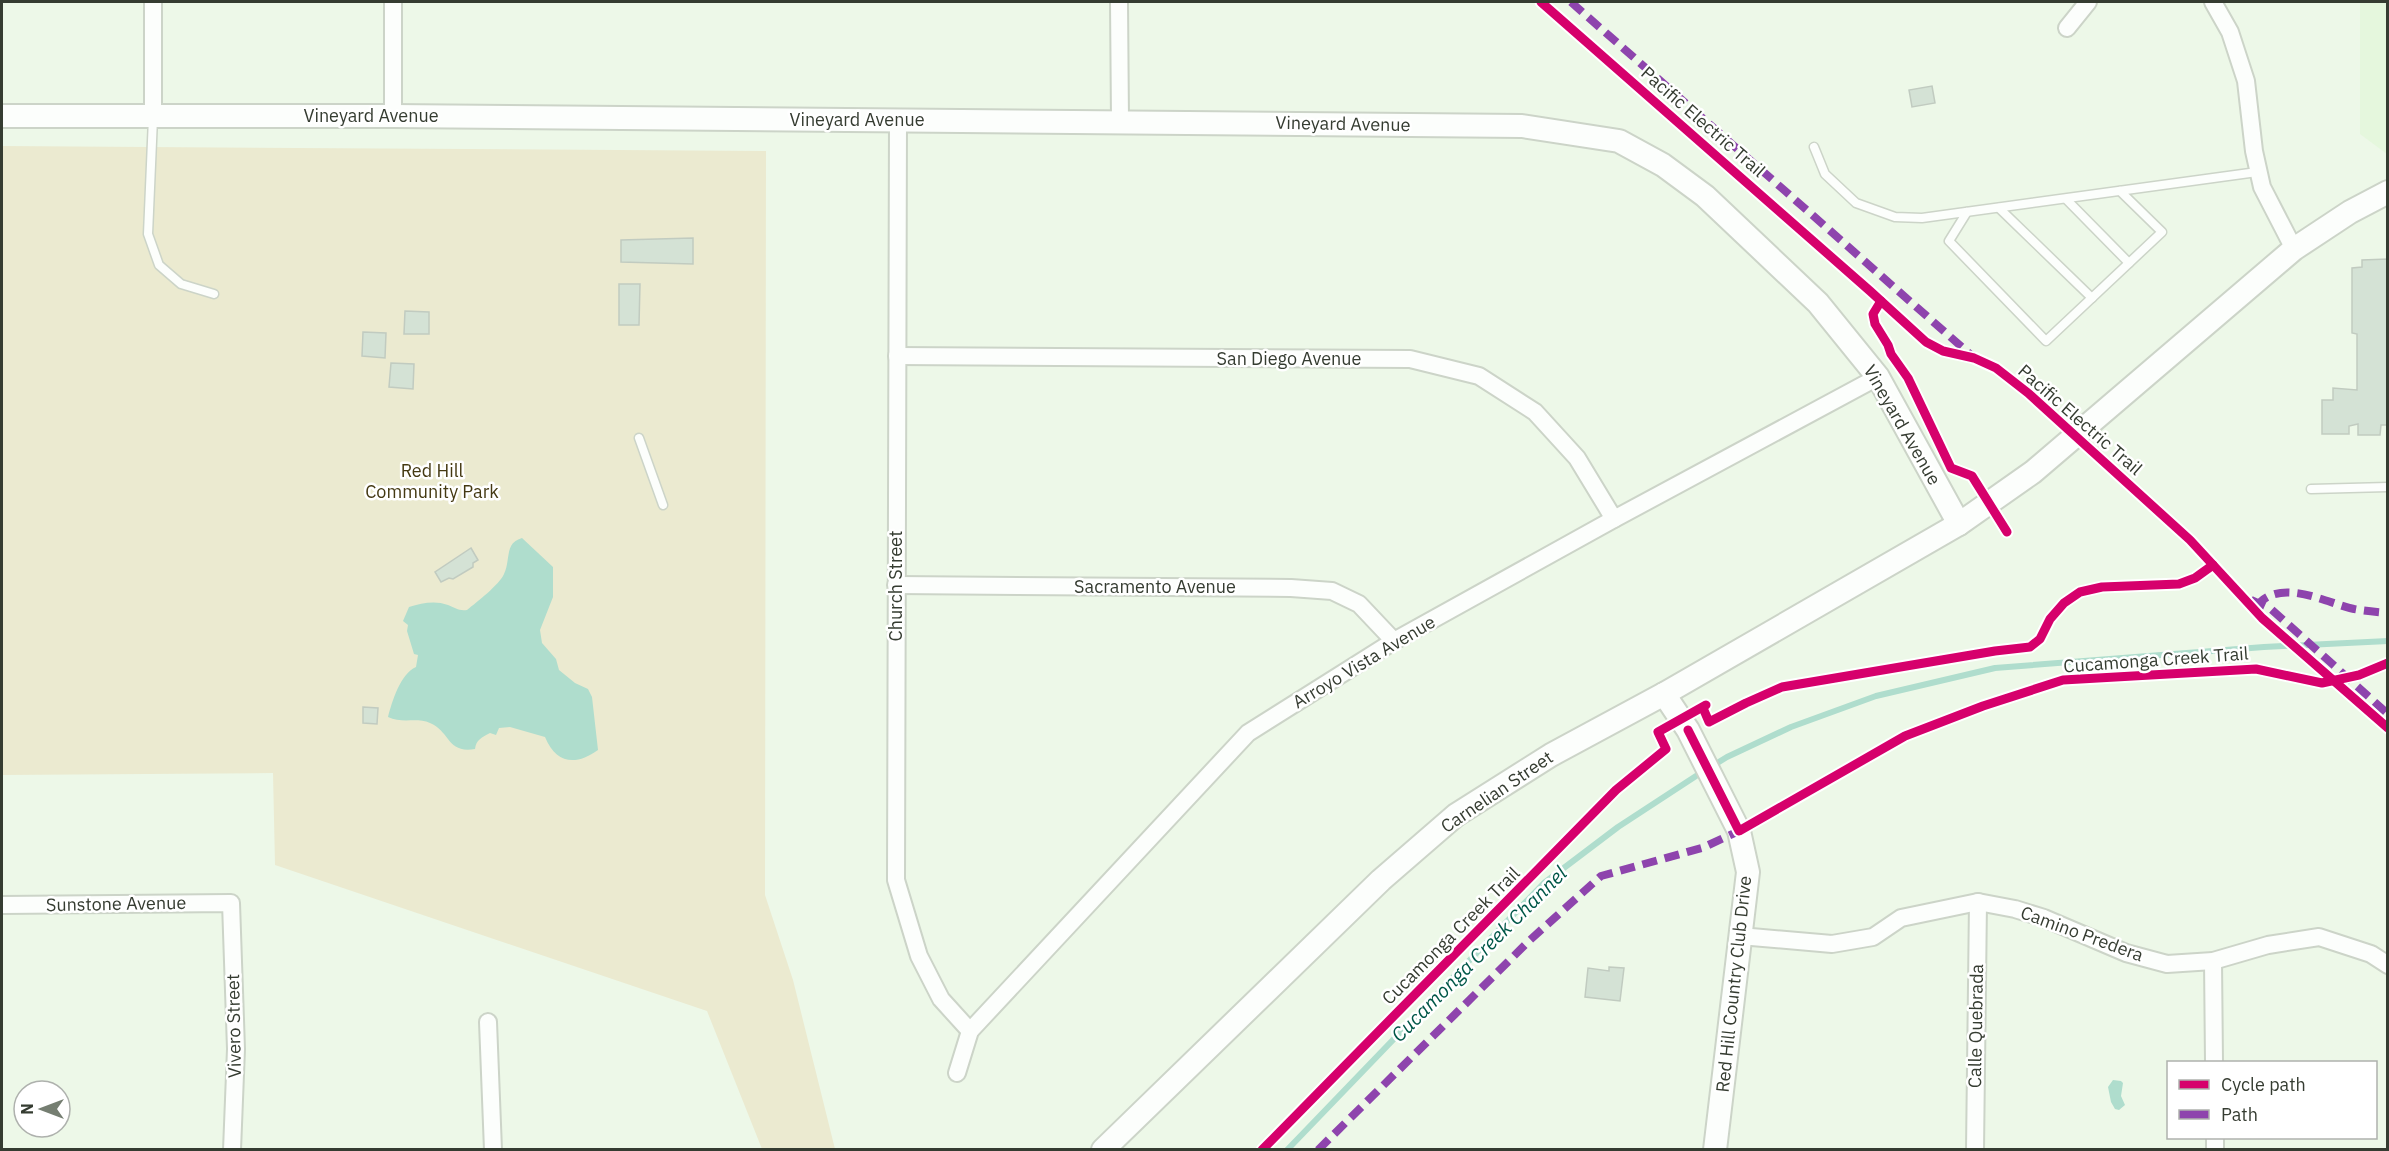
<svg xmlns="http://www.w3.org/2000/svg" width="2389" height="1151" viewBox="0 0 2389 1151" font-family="'IBM Plex Sans',sans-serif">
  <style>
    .built { fill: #e5f7dd }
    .green { fill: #ebead0 }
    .water { fill: #afddcd }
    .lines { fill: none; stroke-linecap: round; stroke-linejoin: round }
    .stream { stroke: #afddcd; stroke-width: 6 }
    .building { fill: #d4e2d5; stroke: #c1cbc0; stroke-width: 1.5 }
    .lane-casing { stroke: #ccd4c8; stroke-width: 11 }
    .street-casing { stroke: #ccd4c8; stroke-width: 20 }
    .secondary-casing { stroke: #ccd4c8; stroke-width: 26 }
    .lane { stroke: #fcfefc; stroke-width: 8 }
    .street { stroke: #fcfefc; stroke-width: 16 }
    .secondary { stroke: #fcfefc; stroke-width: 22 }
    .quiet { stroke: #8e44ad; stroke-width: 8; stroke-dasharray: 15 8; stroke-linecap: butt }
    .cycleway-casing { stroke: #fff; stroke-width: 13 }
    .cycleway { stroke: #d6006c; stroke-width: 9 }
    .labels { text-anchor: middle; stroke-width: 5; stroke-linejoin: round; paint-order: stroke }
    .street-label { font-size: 18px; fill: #353c31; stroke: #fff }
    .park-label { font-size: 18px; fill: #443912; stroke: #fff }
    .water-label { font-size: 20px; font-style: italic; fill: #005748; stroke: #fff }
  </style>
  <rect width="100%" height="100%" fill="#edf8e8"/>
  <!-- built -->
  <polygon class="built" points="2360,2 2387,2 2387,154 2360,134"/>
  <!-- green -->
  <polygon class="green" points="2,146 766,151 765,895 793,980 835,1149 762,1149 707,1011 275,865 273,773 2,775"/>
  <!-- water -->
  <g class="water">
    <path d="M522 538 553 567V597L540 630 542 643 556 659 559 670 575 683 588 689 592 697 598 750C576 766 556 764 545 737L510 727 499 728 496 735 490 733C482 737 476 740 475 749 447 754 450 731 430 723 417 717 402 724 388 717 392 702 400 674 416 667L418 655 414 654 407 631 408 625 403 621 409 607C422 603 435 600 448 605 456 608 458 611 467 610 477 602 499 585 504 574 511 560 504 543 522 538Z"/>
    <polygon points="2113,1080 2121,1081 2123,1083 2121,1096 2125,1105 2119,1110 2115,1109 2111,1102 2108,1087"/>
  </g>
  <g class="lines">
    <!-- stream -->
    <polyline class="stream" points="1287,1150 1544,883 1618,827 1696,776 1727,757 1791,727 1876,696 1995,668 2264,647 2388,641"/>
  </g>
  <!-- building -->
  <g class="building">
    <polygon points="1932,86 1935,103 1912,107 1909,90"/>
    <polygon points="693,238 693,264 621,262 621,240"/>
    <polygon points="2388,259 2388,425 2381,425 2380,435 2358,435 2358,424 2349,426 2349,434 2322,434 2322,400 2333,400 2333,388 2357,390 2357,334 2352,333 2352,268 2362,267 2362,260"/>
    <polygon points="619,284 640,284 639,325 619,325"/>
    <polygon points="405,311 429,312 429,334 404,334"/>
    <polygon points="363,332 386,333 385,358 362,356"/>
    <polygon points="391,363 414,364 413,389 389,387"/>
    <polygon points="471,548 478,560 473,563 473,567 453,579 449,578 441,582 435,572"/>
    <polygon points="363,707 378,708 377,724 363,723"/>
    <polygon points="1609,967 1624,968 1620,1001 1585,997 1588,968 1609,971"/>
  </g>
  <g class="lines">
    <defs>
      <g id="lane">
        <polyline points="153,118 148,234 159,265 181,284 214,294"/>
        <polyline points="1814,147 1825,174 1856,203 1895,217 1922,218 2257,172"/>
        <polyline points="2066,199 2129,263"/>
        <polyline points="1999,208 2092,298"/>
        <polyline points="1967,212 1949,241 2046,341 2162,232 2120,191"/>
        <polyline points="639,438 663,505"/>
        <polyline points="2311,489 2388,487"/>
      </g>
      <g id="street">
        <polyline points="393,2 393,116"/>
        <polyline points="1119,2 1120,121"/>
        <polyline points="2213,2 2230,32 2246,81 2254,151 2262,187 2294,249"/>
        <polyline points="2067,28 2088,2"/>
        <polyline points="153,116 153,2"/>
        <polyline points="898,120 896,880 919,956 941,999 970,1031"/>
        <polyline points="897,356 1410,359 1479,376 1535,412 1577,458 1614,519"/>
        <polyline points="896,585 1291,588 1332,591 1359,604 1394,641"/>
        <polyline points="2,905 231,903 236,1049 232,1150"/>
        <polyline points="1740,936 1832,944 1873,937 1901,918 1978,902 2015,909 2044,918 2126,953 2167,964 2213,961 2268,945 2319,937 2371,954 2388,965"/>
        <polyline points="2213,961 2214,1062"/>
        <polyline points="488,1022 493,1150"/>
        <polyline points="957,1073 970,1031 1248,733 1394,641 1614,519 1878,377"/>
        <polyline points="2215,1138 2215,1150"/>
        <polyline points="1975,1150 1978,902"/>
      </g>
      <g id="secondary">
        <polyline points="2,116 393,116 1522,126 1619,141 1663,165 1705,196 1818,303 1878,377 1959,524"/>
        <polyline points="1664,694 1688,730 1739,831 1748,872 1715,1150"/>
        <polyline points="1103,1150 1381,880 1456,815 1551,755 1664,694 1959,524 2033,472 2294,249 2350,212 2388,192"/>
      </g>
    </defs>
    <!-- lane casing -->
    <use href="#lane" class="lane-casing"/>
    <!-- street casing -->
    <use href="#street" class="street-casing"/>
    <!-- secondary casing -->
    <use href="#secondary" class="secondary-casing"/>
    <!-- lane -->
    <use href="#lane" class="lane"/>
    <!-- street -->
    <use href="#street" class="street"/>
    <!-- secondary -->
    <use href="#secondary" class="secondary"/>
    <!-- quiet -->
    <g class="quiet">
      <polyline points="1571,2 1972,356"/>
      <polyline points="2251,600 2271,609 2388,714"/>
      <path d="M2256 607C2279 576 2326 603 2354 609 2365 611 2377 612 2388 613"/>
      <polyline points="1318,1150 1530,940 1601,876 1702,848 1739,831"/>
    </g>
    <defs>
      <g id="cycleway">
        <polyline points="1541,2 1870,291 1926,342 1943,351 1974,358 1996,368 2028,393 2190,540 2262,618 2388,728"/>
        <polyline points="1881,301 1873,314 1875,324 1888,345 1891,354 1908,378 1951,468 1972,476 2007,532"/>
        <polyline points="1703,708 1709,722 1746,703 1782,687 1995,651 2030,647 2040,639 2050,619 2064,603 2080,592 2102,587 2179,584 2195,578 2213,565"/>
        <polyline points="1688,730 1739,831 1905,736 1983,706 2063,680 2256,669 2322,683 2359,675 2388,663"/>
        <polyline points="1262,1150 1616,790 1666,749 1658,732 1706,705"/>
      </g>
    </defs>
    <!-- cycleway casing -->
    <use href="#cycleway" class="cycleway-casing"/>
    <!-- cycleway -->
    <use href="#cycleway" class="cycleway"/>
  </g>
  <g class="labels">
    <!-- street labels -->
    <g class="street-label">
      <text x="371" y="122">Vineyard Avenue</text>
      <text x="857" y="126">Vineyard Avenue</text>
      <text transform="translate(1703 122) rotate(41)" y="6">Pacific Electric Trail</text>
      <text transform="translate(1343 124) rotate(1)" y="6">Vineyard Avenue</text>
      <text x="1289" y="365">San Diego Avenue</text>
      <text transform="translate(2080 420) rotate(41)" y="6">Pacific Electric Trail</text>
      <text transform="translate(1902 425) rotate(60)" y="6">Vineyard Avenue</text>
      <text transform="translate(896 586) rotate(-90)" y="6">Church Street</text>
      <text x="1155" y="593">Sacramento Avenue</text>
      <text transform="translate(2156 660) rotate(-4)" y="6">Cucamonga Creek Trail</text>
      <text transform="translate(1364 662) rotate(-31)" y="6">Arroyo Vista Avenue</text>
      <text transform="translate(1497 792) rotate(-34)" y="6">Carnelian Street</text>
      <text transform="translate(116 904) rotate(-1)" y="6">Sunstone Avenue</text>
      <text transform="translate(2082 934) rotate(20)" y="6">Camino Predera</text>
      <text transform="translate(1451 936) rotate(-45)" y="6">Cucamonga Creek Trail</text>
      <text transform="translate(1734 984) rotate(-84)" y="6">Red Hill Country Club Drive</text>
      <text transform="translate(234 1026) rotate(-91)" y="6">Vivero Street</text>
      <text transform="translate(1976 1026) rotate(-89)" y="6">Calle Quebrada</text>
    </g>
    <!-- park labels -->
    <g class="park-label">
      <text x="432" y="477">Red Hill<tspan x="432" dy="21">Community Park</tspan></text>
    </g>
    <!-- water labels -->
    <g class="water-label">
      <text transform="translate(1479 954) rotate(-45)" y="7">Cucamonga Creek Channel</text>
    </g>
  </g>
  <!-- border -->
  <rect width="2389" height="1151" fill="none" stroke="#353c31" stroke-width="6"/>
  <!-- legend -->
  <rect x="2167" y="1061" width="210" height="78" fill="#ffffff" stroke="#aeb1ad" stroke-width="1.5"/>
  <rect x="2179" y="1080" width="30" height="9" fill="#d6006c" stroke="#aeb1ad" stroke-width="1.5"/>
  <text x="2221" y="1091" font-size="18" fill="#353c31">Cycle path</text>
  <rect x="2179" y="1110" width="30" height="9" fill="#8e44ad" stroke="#aeb1ad" stroke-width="1.5"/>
  <text x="2221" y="1121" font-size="18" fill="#353c31">Path</text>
  <!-- north arrow -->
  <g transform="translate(42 1109) rotate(270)"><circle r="28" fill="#ffffff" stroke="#aeb1ad" stroke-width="1.5"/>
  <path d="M0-4.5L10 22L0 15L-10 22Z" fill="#757e71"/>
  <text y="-9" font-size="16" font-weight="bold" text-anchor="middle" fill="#353c31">N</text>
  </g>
</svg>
